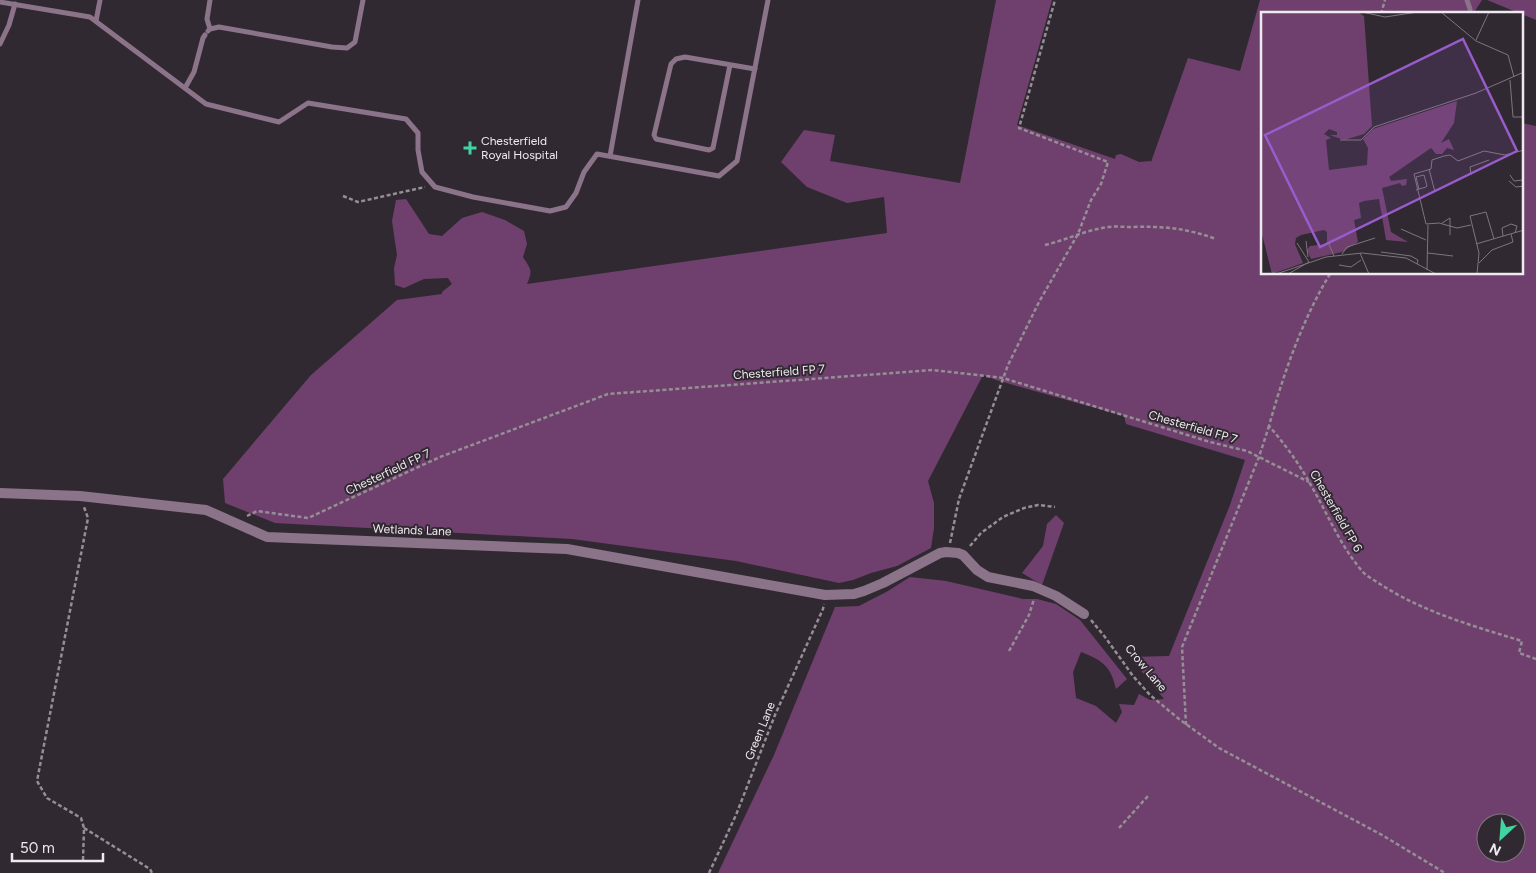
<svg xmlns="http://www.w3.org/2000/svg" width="1536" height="873" viewBox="0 0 1536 873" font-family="Figtree,sans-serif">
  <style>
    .green { fill: #6f406e; fill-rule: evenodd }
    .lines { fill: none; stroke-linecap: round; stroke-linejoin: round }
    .path { stroke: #958f95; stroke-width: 2.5; stroke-dasharray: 4 2.5; stroke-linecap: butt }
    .service { stroke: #8b7389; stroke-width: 5 }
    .minor { stroke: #8b7389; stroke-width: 10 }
    .poi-dot { fill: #40d4a1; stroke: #312931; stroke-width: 2 }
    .labels { text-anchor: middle; stroke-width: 4; stroke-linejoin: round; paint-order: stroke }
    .poi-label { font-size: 12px; fill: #efeaef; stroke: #312931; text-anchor: start }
    .street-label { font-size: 12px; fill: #efeaef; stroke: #312931 }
    .inset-road { fill: none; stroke: #7d767d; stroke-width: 1 }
    .view { fill: #985ccb; fill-opacity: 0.15; stroke: #985ccb; stroke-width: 2.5 }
    .inset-edge { fill: none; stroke: #efeaef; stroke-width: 2.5 }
  </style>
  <rect width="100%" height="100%" fill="#312931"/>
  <!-- green -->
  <g class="green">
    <path d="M996 0H1052L1017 125 1115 159 1116 155 1121 154 1139 162 1150 161 1151 162 1188 58 1240 71 1260 0H1482L1473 14H1262V274H1522V123L1536 126V873H718L774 755 835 607 859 606 888 591 910 577 946 581 1023 599H1037L1056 604 1080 620 1127 679 1116 689C1111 666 1102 660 1081 652L1073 672 1076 698 1096 706 1116 723 1122 712 1119 704 1134 705 1139 694 1150 700 1164 699 1130 657 1169 656 1230 505 1245 460 1126 424 1124 416 996 380 983 375 928 481 934 503V528L931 548 897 566 871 573 853 580 839 583 736 561 572 539 275 523 225 503 223 479 311 375 397 300 442 294V292L452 284 448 278 424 279 404 288 395 285 394 268 397 255 392 221 396 200 406 199 429 234 442 236 462 218 482 212 505 220 524 231 527 244 523 257C531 270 533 270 527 284L887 233 884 197 847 203 807 187 781 162 804 130 835 135 830 161 960 183ZM1486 823H1516V853H1486Z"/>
    <polygon points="1487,0 1536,0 1536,20"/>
    <polygon points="1056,515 1064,523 1042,585 1022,573 1043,546 1047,524"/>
  </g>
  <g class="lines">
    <!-- path -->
    <g class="path">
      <polyline points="1381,14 1385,0"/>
      <polyline points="343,196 358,202 425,187"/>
      <path d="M1045 245C1066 240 1086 230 1108 227 1116 226 1124 227 1132 227 1163 226 1186 228 1216 239"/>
      <path d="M1330 274C1303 318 1283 375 1269 426 1284 443 1298 462 1309 482 1327 512 1339 544 1362 571 1366 576 1374 580 1380 584 1423 612 1473 626 1522 641L1519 653 1536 659"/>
      <polyline points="247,516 257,511 308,518 440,457 608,394 933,370 1003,378 1210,442 1247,451 1309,482"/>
      <polyline points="950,543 959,499 1008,365 1039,302 1078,234 1091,200 1101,184 1108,162 1019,128 1055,0"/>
      <polyline points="970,546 981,533 1003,517 1024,508 1038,505 1055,507"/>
      <polyline points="1091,620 1105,637 1133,676 1150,695 1179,719 1219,748 1382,835 1445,873"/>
      <polyline points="1009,651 1029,615 1034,599"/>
      <polyline points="1186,725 1182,647 1259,457 1269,426"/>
      <polyline points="84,828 150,869 152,873"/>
      <polyline points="1119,828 1148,796"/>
      <polyline points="83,860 84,828 81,818 47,798 37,781 88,518 84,507"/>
      <polyline points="709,873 736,815 775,715 823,609 824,604"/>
    </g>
    <!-- service -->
    <g class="service">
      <polyline points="1467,0 1470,9"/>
      <polyline points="0,2 90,17 206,104 279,122 308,103 406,119 418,133 418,150 422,172 435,187 473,197 550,211 566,207 576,193 584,172 597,154 719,176 737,161 768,0"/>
      <polyline points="96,21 100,0"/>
      <polyline points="210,29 207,19 210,0"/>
      <polyline points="208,31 210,29 219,27 332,47 347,48 355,42 363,0"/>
      <polyline points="0,44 9,25 15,4"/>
      <polyline points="730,65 713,148 709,150 656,139 654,135 671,64 676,59 685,57 755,69"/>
      <polyline points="185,88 194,72 203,38 205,35"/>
      <polyline points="610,156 638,0"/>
    </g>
    <!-- minor -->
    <polyline class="minor" points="0,493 80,496 206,510 267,537 567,549 825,595 854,594 864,591 883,583 940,553 946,552 958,553 963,555 977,570 988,577 1033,586 1056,596 1084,614"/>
  </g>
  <!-- markers -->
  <path class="poi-dot" d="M467.5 140.5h5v5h5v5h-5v5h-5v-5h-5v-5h5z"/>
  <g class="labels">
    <!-- poi labels -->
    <g class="poi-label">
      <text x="481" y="145">Chesterfield<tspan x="481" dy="14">Royal Hospital</tspan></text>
    </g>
    <!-- street labels -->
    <g class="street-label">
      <text transform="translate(779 372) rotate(-4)" y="4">Chesterfield FP 7</text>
      <text transform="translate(1193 427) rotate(16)" y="4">Chesterfield FP 7</text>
      <text transform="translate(388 472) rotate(-25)" y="4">Chesterfield FP 7</text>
      <text transform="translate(1336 511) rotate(60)" y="4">Chesterfield FP 6</text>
      <text transform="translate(412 530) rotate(2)" y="4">Wetlands Lane</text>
      <text transform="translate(1146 668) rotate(50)" y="4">Crow Lane</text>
      <text transform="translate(760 731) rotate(-68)" y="4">Green Lane</text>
    </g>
  </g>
  <!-- overview -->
  <g transform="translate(1261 12)">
    <rect width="262" height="262" fill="#312931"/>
    <path d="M0 0H97L103 4 111 114 103 122 83 128 69 123H76V120L68 117 63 122 70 126 65 128 68 158 106 153 107 136 102 127 112 117 196 89 193 111 180 131 188 127 193 138 186 136 181 142H175L170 136 128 165 130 169 146 167 145 173 141 174 139 171 121 176 130 220 147 230 125 228 118 187 103 189 98 191 100 206 93 208 97 230 81 240 50 247 46 238 49 234 66 232V220L63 218 40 223 35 226 34 232 42 251 11 262 0 218Z" fill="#6f406e"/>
    <path class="inset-road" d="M101 0 124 5 157 0M180 0 215 29 247 43 253 65M215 28 228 0M249 68 252 105H263M79 128H100L113 115 215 81 263 60M168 157 174 180M210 163 209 155 228 148M249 163 253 169 262 168M248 169 255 175 263 174M155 178 165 175 166 174 163 163 155 165 158 177M181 211 189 206V223M210 213 196 216 178 211 165 212 153 162 170 157 171 148 183 144 189 143 197 149 223 139 244 143 263 138M140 217 165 228M242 224 241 216 250 212 256 214 254 221M45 229 47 245M67 230 73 244M215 232 263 218M120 240 150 244 157 248 156 252M99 241 108 262M167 241 192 244M81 242 86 235 114 226M218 251 231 238 252 230 250 222M78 253 90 255 100 248M166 258 167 213M15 262 65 245 101 241 145 246 175 262M27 262 48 250 36 231M216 262 218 241 209 204 225 200 233 227"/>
    <path class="view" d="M202 27 256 139 59 235 4 123Z"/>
    <rect width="262" height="262" class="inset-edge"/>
  </g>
  <!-- north arrow -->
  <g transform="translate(1501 838) rotate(206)"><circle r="24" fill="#312931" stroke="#7d767d"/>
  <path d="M0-4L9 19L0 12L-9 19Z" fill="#40d4a1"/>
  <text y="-8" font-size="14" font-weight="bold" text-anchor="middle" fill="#efeaef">N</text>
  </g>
  <!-- scale -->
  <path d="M12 853v8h91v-8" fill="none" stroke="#efeaef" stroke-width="2.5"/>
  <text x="20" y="853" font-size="15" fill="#efeaef" stroke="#312931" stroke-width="4" paint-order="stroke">50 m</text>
</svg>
